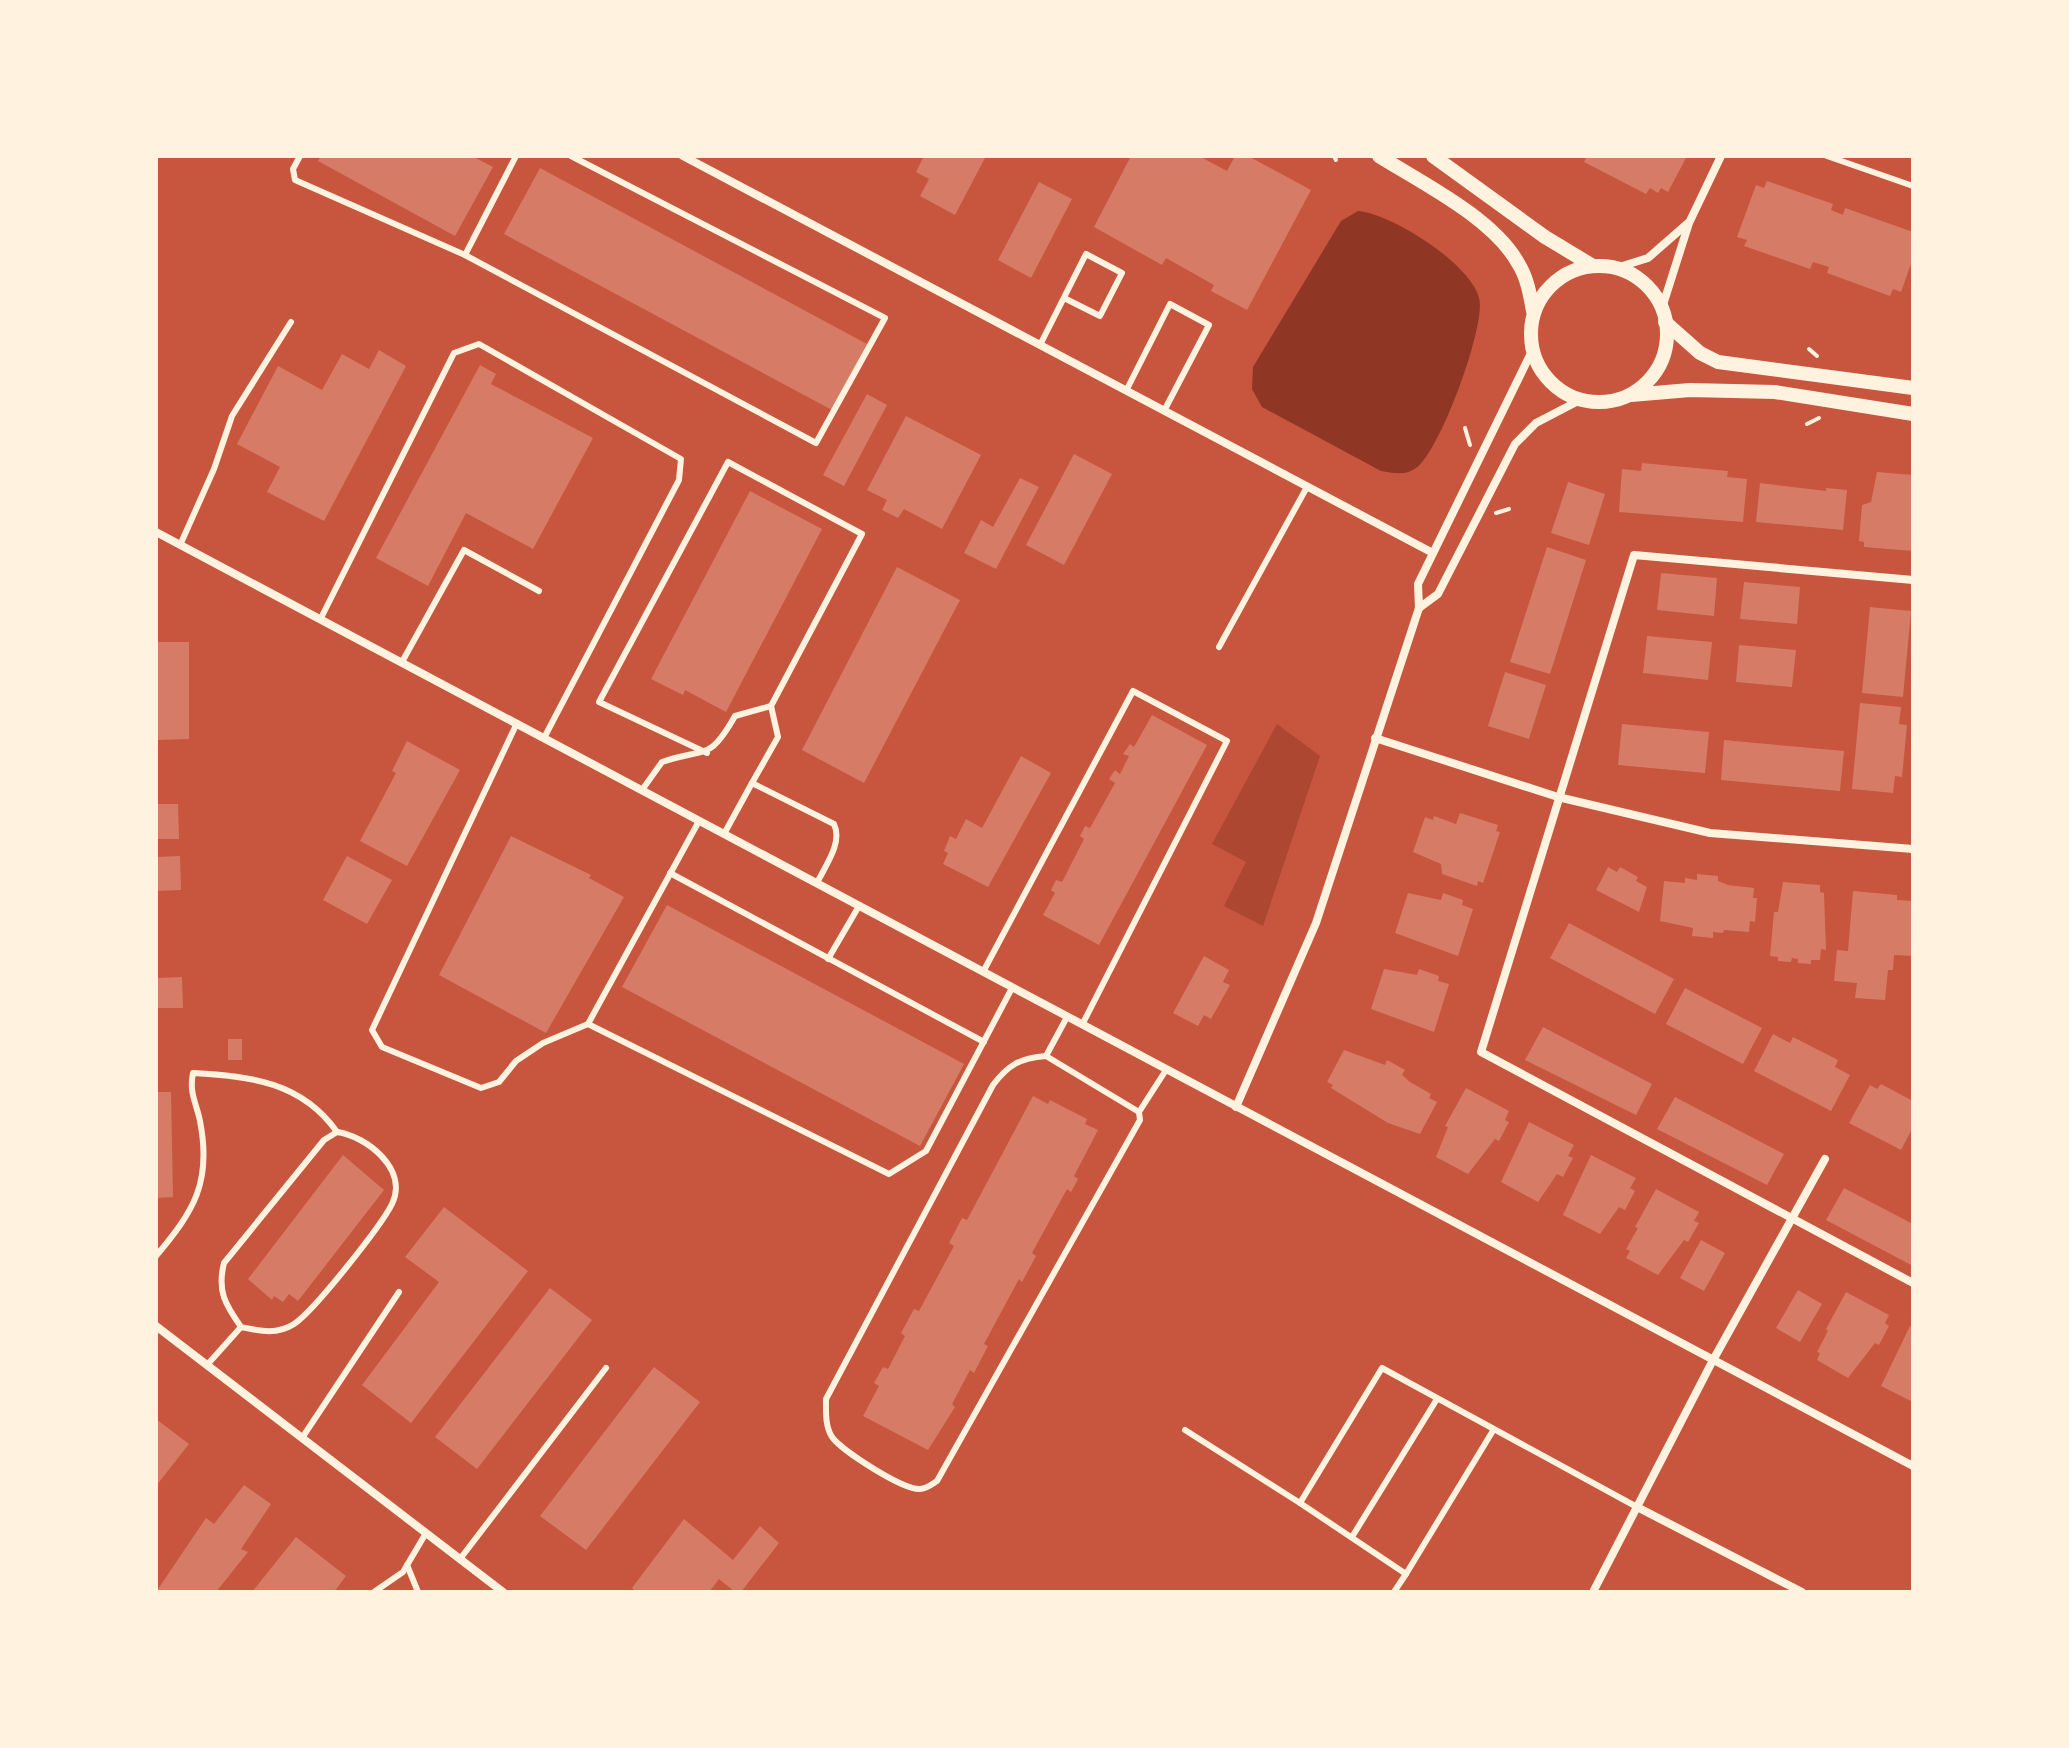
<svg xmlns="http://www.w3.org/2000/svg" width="2069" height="1748" viewBox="0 0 2069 1748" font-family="Mulish,sans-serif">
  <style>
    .green { fill: #ae4732 }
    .water { fill: #8f3625 }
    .building { fill: #d67c66 }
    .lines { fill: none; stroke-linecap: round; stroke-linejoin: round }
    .path { stroke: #fff3e0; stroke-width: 4 }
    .service { stroke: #fff3e0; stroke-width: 6 }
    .minor { stroke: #fff3e0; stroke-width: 8 }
    .tertiary { stroke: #fff3e0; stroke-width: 14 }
  </style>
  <rect width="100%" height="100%" fill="#c8553d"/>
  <!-- green -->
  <polygon class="green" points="1277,724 1320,756 1263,926 1224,906 1246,862 1212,844"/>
  <!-- water -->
  <path class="water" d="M1358 211C1392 214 1470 263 1479 298 1487 324 1439 454 1416 468 1405 476 1393 473 1381 471L1262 407 1252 389 1253 367 1341 221Z"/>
  <!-- building -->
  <g class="building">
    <polygon points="321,156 472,156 493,167 455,236 318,161"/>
    <polygon points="924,156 986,156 955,215 920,196 929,179 916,172"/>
    <polygon points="1131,156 1199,156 1227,171 1235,156 1248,156 1311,190 1247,310 1211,291 1214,285 1166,258 1162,265 1094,227"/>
    <polygon points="1587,156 1687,156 1668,192 1661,188 1658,193 1650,188 1646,194 1584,162"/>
    <polygon points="540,168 867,344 832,410 504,234"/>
    <polygon points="1767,181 1833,204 1831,210 1843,215 1845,208 1913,232 1913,258 1901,292 1893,289 1890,296 1827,273 1829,267 1813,262 1810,269 1744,246 1747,240 1737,237 1756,185 1764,188"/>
    <polygon points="1039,182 1072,199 1031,278 998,260"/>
    <polygon points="379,350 406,366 324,521 267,492 280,467 237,444 278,366 322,390 342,354 369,369"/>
    <polygon points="480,365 496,374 491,384 593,438 533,549 466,513 428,586 376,558"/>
    <polygon points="867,394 887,405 844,486 823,475"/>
    <polygon points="906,416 981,455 942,529 904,509 898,518 882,510 887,500 867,490"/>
    <polygon points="1074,454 1112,474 1064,565 1026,545"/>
    <polygon points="1642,463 1728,471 1727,477 1747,479 1743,522 1619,512 1622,469 1641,471"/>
    <polygon points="1877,472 1913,475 1913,551 1864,547 1864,542 1859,541 1862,505 1871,502"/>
    <polygon points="1020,478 1039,487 996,569 964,553 981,520 993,527"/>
    <polygon points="1568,482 1605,494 1589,545 1551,533"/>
    <polygon points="1760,483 1826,491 1826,488 1847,490 1843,530 1756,522"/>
    <polygon points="750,491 822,529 726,712 685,690 683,695 651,679"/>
    <polygon points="1547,547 1586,560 1550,674 1510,662"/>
    <polygon points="897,567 960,600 864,783 802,750"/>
    <polygon points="1661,573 1717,578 1714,616 1657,610"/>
    <polygon points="1744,582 1800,587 1797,624 1740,619"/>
    <polygon points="1870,607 1911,611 1903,697 1862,693"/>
    <polygon points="1647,636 1712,642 1708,680 1643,673"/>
    <polygon points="156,642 189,642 189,739 156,740"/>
    <polygon points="1739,645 1796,650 1792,687 1736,682"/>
    <polygon points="1505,672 1546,685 1529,739 1488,726"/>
    <polygon points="1860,703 1901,707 1899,724 1907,725 1902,777 1895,776 1893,793 1852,789"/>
    <polygon points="1152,715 1207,745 1099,945 1043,915 1055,893 1051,890 1056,880 1062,882 1084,839 1080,836 1085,826 1090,828 1115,783 1109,779 1115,770 1120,774 1129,756 1123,754 1130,744 1134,747"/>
    <polygon points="1622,724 1709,732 1705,773 1618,765"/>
    <polygon points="1724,740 1844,751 1840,791 1721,780"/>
    <polygon points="407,741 460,770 407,866 360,841 396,773 392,771"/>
    <polygon points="1021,756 1051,773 988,887 943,864 948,853 944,851 950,836 956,839 966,819 982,828"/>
    <polygon points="156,804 178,804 179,839 156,839"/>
    <polygon points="1460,813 1498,825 1496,831 1500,832 1483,883 1478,881 1477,886 1442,874 1441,864 1413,852 1425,817 1433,820 1434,816 1456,824"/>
    <polygon points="511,836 591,875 589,878 624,897 546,1033 439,975"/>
    <polygon points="180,856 181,890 156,891 156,857"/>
    <polygon points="347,856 392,880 367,924 323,900"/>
    <polygon points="1608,867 1617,872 1620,867 1638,877 1636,881 1647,887 1639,912 1596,890"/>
    <polygon points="1697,874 1718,876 1718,881 1728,885 1754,888 1753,898 1757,898 1755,922 1750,921 1749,932 1724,930 1723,933 1713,932 1713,938 1692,936 1693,928 1660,921 1664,881 1685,883 1685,878 1697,880"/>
    <polygon points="1783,882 1820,885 1820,892 1824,893 1826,950 1821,949 1820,960 1811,960 1811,964 1798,963 1798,959 1792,958 1791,962 1778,961 1778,957 1770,956 1774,912 1778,912"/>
    <polygon points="1853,891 1897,895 1897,900 1913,901 1913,956 1894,955 1893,970 1888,970 1885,1000 1855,998 1857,983 1834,981 1837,950 1848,951"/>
    <polygon points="1408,893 1441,900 1443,893 1463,900 1462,905 1473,909 1458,956 1395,933"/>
    <polygon points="667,905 964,1064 920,1146 622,987"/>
    <polygon points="1569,923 1674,979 1655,1014 1550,958"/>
    <polygon points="1204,956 1229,970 1223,982 1230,985 1211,1019 1204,1015 1198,1026 1173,1013"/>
    <polygon points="1384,969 1417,975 1419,969 1439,976 1438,981 1449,984 1434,1032 1371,1009"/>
    <polygon points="182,977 183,1008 156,1008 156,978"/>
    <polygon points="1685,988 1762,1028 1743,1064 1666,1024"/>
    <polygon points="1543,1027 1652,1084 1636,1115 1525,1060"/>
    <polygon points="1773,1034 1790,1043 1793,1037 1838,1060 1835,1067 1850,1075 1831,1111 1754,1071"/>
    <rect x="228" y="1039" width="14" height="21"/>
    <polygon points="1344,1050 1385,1065 1387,1060 1405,1070 1402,1075 1410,1082 1431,1094 1429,1098 1437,1102 1420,1134 1388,1123 1331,1088 1333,1085 1327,1082"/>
    <polygon points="1881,1084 1913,1101 1913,1127 1901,1150 1849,1123 1870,1085 1877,1089"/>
    <polygon points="1466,1088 1509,1111 1505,1120 1509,1122 1499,1141 1495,1139 1468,1174 1436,1157 1448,1127 1445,1126"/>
    <polygon points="156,1092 171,1092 173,1197 156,1198"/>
    <polygon points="1033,1096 1048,1104 1050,1100 1087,1119 1085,1124 1098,1130 1074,1176 1078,1179 1071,1192 1067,1189 1032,1253 1036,1256 1022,1282 1019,1279 984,1344 988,1346 974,1373 970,1370 952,1404 955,1407 928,1450 863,1416 879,1386 874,1383 883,1367 888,1369 905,1336 901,1333 914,1309 919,1311 954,1246 949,1243 962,1218 967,1220"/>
    <polygon points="1675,1097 1784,1154 1767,1185 1657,1129"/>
    <polygon points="1529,1122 1574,1145 1568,1156 1573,1158 1563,1177 1557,1174 1538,1202 1501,1182"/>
    <polygon points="343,1155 384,1190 298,1301 289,1294 283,1302 274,1296 272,1300 248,1279"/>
    <polygon points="1591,1155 1636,1178 1630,1188 1635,1191 1625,1210 1619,1207 1600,1234 1563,1215"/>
    <polygon points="1844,1188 1913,1224 1913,1266 1826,1220"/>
    <polygon points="1656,1189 1699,1212 1694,1221 1699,1223 1688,1242 1684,1240 1658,1275 1626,1258 1630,1251 1626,1249 1638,1228 1635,1227"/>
    <polygon points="444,1207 528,1271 411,1423 362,1385 439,1282 405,1257"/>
    <polygon points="1701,1240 1725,1253 1704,1291 1680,1278"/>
    <polygon points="550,1288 592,1320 477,1469 435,1437"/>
    <polygon points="1798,1290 1822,1304 1800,1342 1776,1328"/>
    <polygon points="1846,1292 1889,1315 1885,1323 1889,1326 1879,1345 1875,1343 1848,1378 1817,1360 1820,1353 1817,1352 1828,1331 1826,1329"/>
    <polygon points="1910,1326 1913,1327 1913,1402 1881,1386"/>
    <polygon points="654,1367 700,1402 586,1550 540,1516"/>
    <polygon points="156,1419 189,1444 156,1486"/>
    <polygon points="244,1485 271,1504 241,1549 248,1552 216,1592 156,1592 206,1518 214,1524"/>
    <polygon points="684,1519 733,1560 760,1526 779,1543 741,1592 735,1592 719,1579 709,1592 636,1592 632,1588"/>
    <polygon points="296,1537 346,1576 334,1592 252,1592"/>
  </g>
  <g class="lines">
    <!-- path -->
    <g class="path">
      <polyline points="1334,156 1336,160"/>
      <polyline points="1809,349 1817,356"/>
      <polyline points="1807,424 1819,418"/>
      <polyline points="1465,428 1470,445"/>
      <polyline points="1496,513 1509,509"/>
    </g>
    <!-- service -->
    <g class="service">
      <polyline points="300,156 293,169 295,180 465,255"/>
      <polyline points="516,156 465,255 816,443 885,318 571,156"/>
      <polyline points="1827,156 1913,186"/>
      <polyline points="1040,345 1086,254 1122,273 1100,316 1064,298"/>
      <polyline points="1126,391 1170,304 1209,325 1164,411"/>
      <polyline points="181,543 214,469 232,416 291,322"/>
      <polyline points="321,618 454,353 479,344 681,459 679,480 544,738"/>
      <polyline points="1219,647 1307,487"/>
      <polyline points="402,662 464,550 539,591"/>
      <polyline points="517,723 372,1030 382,1047 481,1088 499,1082 516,1061 543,1043 588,1024"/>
      <polyline points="752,783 778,737 771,706"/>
      <path d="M642 790 662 762C706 747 709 762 735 716L771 706 862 534 728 462 599 702 707 753"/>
      <polyline points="699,821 588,1024 889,1174 926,1151 1012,988"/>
      <path d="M724 834 752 783 834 824C843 843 825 866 817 883"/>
      <polyline points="670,873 984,1042"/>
      <polyline points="828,959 859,906"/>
      <polyline points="983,972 1133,691 1227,741 1082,1025"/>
      <path d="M1046 1056 1139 1112 1140 1120 937 1481C931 1485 926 1489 920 1489 903 1490 842 1451 832 1437 825 1426 826 1412 826 1399L993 1085C1008 1065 1020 1058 1046 1056L1067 1017"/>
      <polyline points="1139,1112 1166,1070"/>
      <path d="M156 1256C194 1211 212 1182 200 1121 196 1102 189 1093 193 1073 250 1076 302 1082 337 1132"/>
      <path d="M207 1365 241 1327C260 1331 277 1335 294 1324 314 1311 381 1226 392 1204 409 1169 366 1136 337 1132L324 1140 224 1263C217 1291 225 1304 241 1327"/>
      <polyline points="1494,1429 1406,1574 1300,1503 1382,1368 1637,1507"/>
      <polyline points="1185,1430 1300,1503"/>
      <polyline points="302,1438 399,1292"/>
      <polyline points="1352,1537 1437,1399"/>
      <polyline points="460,1559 606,1368"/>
      <polyline points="407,1565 418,1592"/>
      <polyline points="374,1592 403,1572 426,1533"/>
      <polyline points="1394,1592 1406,1574"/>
    </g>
    <!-- minor -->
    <g class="minor">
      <polyline points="683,156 1431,552"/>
      <polyline points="1616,268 1648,258 1688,223"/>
      <polyline points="1662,308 1689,223 1721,156"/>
      <polyline points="156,532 1913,1466"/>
      <polyline points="1913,580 1634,555 1481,1052 1913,1283"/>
      <polyline points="1419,608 1438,594 1515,444 1536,423 1582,399"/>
      <polyline points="1375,738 1558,797 1710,833 1913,849"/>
      <polyline points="1236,1107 1316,923 1419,608 1418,584 1533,349"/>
      <polyline points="156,1326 503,1592"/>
      <polyline points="1637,1507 1802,1592"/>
      <polyline points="1593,1592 1712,1362 1825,1159"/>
    </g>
    <!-- tertiary -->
    <g class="tertiary">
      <path d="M1379 156C1422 183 1493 218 1518 263 1527 277 1530 294 1533 311"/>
      <polyline points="1433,156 1545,237 1593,266"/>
      <circle cx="1599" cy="334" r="68"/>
      <polyline points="1665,322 1700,353 1718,362 1913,388"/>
      <polyline points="1631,395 1690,390 1775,392 1913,414"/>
    </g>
  </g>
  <!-- border -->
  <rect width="2069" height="1748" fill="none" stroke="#fff3e0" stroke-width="316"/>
</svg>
